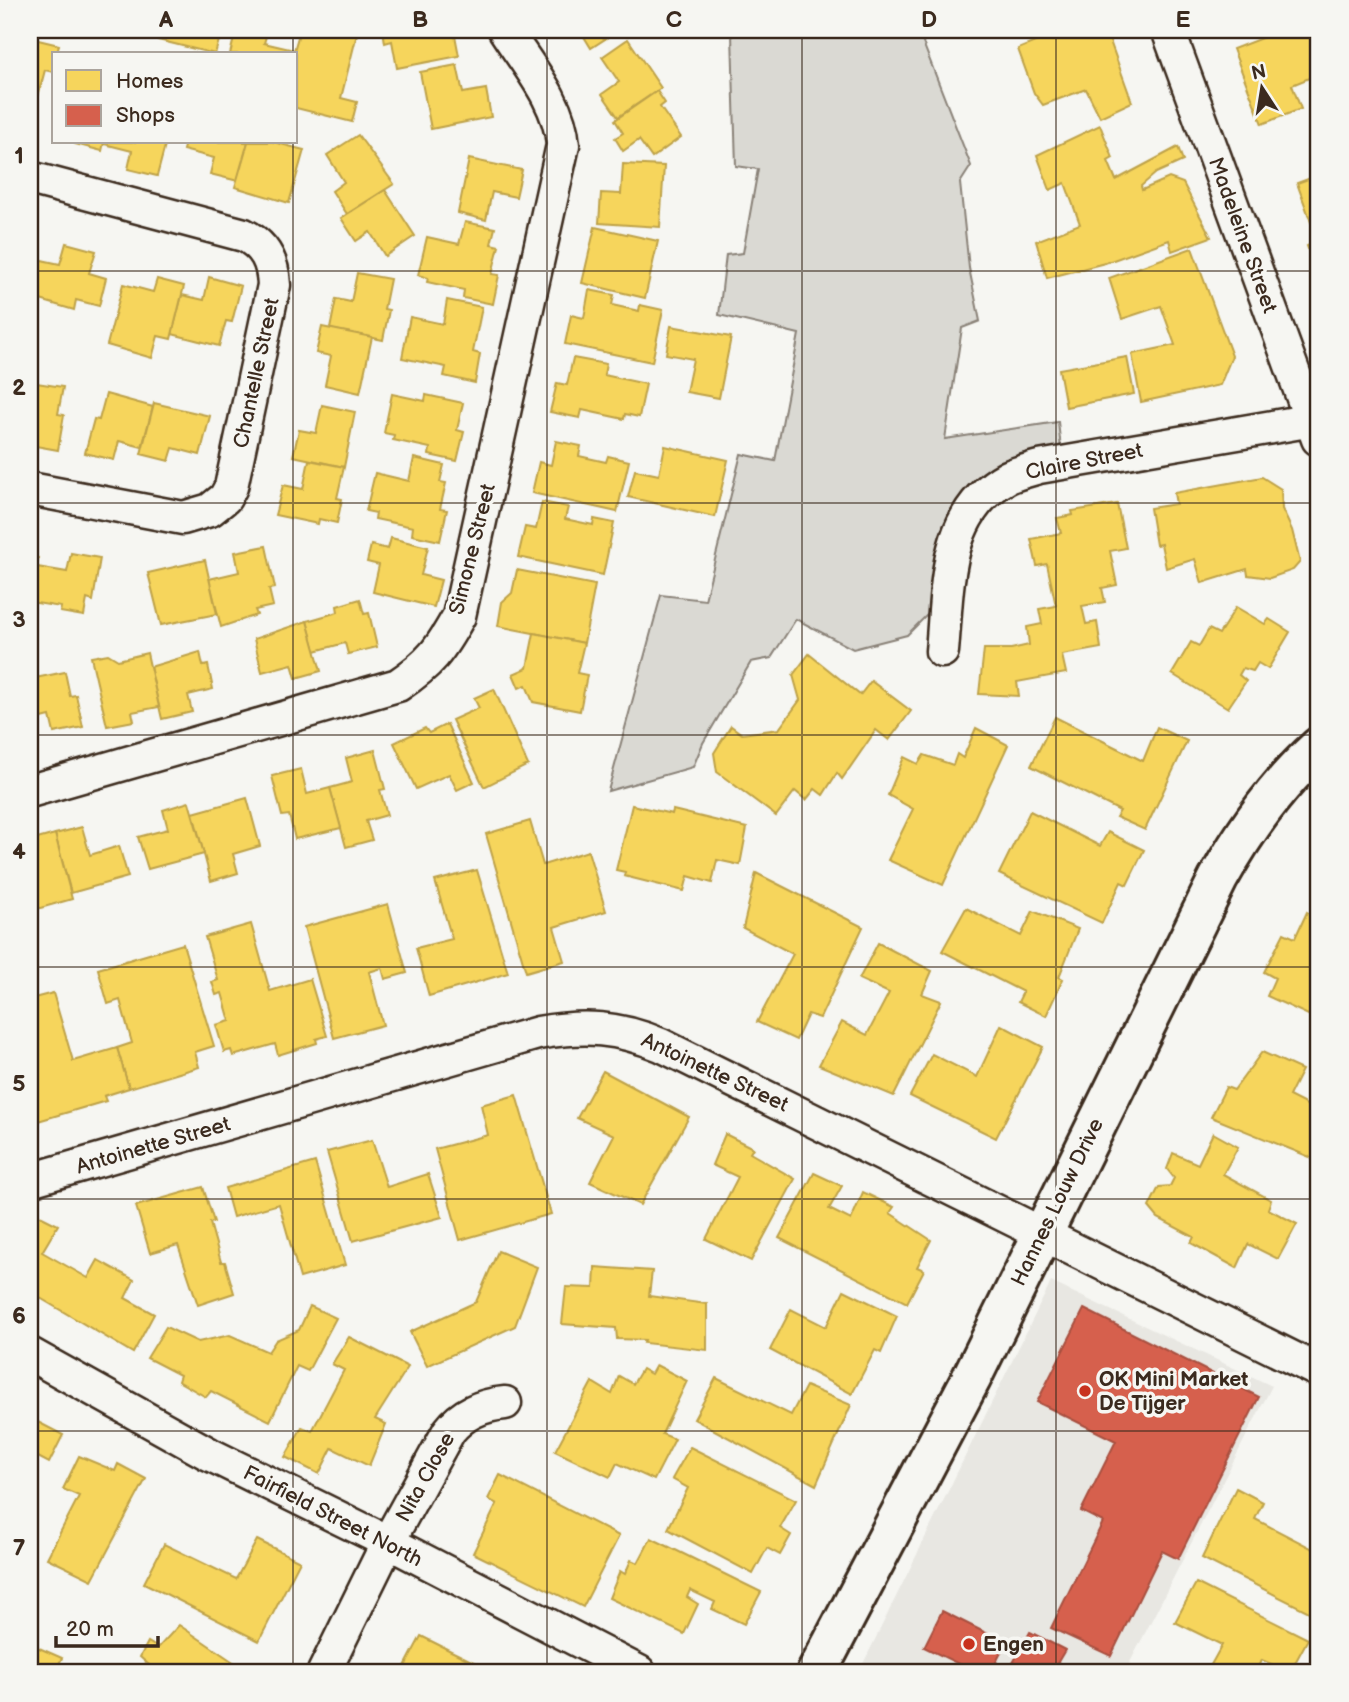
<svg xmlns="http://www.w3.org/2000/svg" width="1349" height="1702" viewBox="0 0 1349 1702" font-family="'Balsamiq Sans',sans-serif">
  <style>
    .built { fill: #e8e7e2 }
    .green { fill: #dad9d3; stroke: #8a8278; stroke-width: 2 }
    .homes { fill: #f6d55c; stroke: #bea249; stroke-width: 2 }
    .shops { fill: #d6604d; stroke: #a8503f; stroke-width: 2 }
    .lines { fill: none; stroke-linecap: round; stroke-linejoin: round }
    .minor-casing { stroke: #3b2a1e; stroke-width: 37 }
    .tertiary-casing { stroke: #3b2a1e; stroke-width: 44 }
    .minor { stroke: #f6f6f2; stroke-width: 32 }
    .tertiary { stroke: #f6f6f2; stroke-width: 38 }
    .grid { fill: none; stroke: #3b2a1e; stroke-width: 2; stroke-opacity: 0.55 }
    .poi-dot { fill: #c8321e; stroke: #f6f6f2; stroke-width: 2.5 }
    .labels { text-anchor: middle; stroke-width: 7; stroke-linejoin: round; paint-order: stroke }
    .street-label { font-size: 21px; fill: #3b2a1e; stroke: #f6f6f2 }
    .poi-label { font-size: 21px; font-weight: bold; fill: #3b2a1e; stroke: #f6f6f2; text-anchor: start }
    .neatline { fill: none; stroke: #3b2a1e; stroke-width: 2.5 }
    .grid-label { font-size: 23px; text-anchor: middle; font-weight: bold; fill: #3b2a1e }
  </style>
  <rect width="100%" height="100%" fill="#f6f6f2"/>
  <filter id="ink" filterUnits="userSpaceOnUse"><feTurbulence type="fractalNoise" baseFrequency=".0143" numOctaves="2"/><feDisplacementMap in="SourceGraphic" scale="14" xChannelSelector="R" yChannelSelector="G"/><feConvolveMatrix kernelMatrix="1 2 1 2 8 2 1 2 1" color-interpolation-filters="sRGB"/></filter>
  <g filter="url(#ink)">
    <!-- built -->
    <polygon class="built" points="1051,1282 1272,1386 1125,1672 859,1672"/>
    <!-- green -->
    <polygon class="green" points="729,30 918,30 971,166 960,183 969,268 980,321 962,328 945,439 1058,422 1061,448 1003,465 933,609 907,635 853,649 796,619 771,658 751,662 703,743 693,767 608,791 661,595 705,600 741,454 775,461 799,334 719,315 726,255 743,253 758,169 736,166 732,34"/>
    <!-- homes -->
    <g class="homes">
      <polygon points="161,30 222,30 215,54 158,40"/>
      <polygon points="236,30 268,30 264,43 294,50 293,54 230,54"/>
      <polygon points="300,30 343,30 357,34 341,98 357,102 352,122 296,108 296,54 293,54"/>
      <polygon points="383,30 454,30 459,56 397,68 392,41 385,43"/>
      <polygon points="580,30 619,30 591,48"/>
      <polygon points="1064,30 1106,30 1132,102 1100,117 1086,89 1043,105 1034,93 1018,49"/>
      <polygon points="1299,30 1319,30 1319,74 1292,85 1301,109 1262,124 1233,49 1277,32 1280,37"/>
      <polygon points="30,38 59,45 57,54 54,54 53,72 45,70 32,119 30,119"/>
      <polygon points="628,39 661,88 618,117 602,94 619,82 602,57"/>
      <polygon points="457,65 463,93 486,89 491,117 431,129 420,72"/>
      <polygon points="657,91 665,103 660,107 681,137 652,158 639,140 623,151 615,138 623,133 615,120"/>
      <polygon points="1100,125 1113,158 1108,161 1116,180 1178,147 1183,161 1156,173 1141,186 1142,190 1169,178 1183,183 1211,237 1172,251 1169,240 1105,263 1047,278 1036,241 1080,224 1065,183 1050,190 1037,155"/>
      <polygon points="358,135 394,184 347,214 332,191 344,182 327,155"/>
      <polygon points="75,142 104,142 102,151 75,144"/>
      <polygon points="104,142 166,142 157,176 128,169 132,151 104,144"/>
      <polygon points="185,142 248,142 238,181 210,174 214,158 183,150"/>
      <polygon points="248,142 273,142 304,150 289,203 235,187"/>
      <polygon points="469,159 522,170 516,197 492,192 486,220 458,213"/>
      <polygon points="623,164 664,166 660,227 599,223 601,193 621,194"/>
      <polygon points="1319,175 1319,218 1311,222 1297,183"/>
      <polygon points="385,190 415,236 385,256 370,232 356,241 341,218"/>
      <polygon points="465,222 495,228 491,244 499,246 492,274 499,275 493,304 463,298 464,290 427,282 428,278 418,275 427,237 459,244"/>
      <polygon points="595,227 658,241 645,298 582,283"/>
      <polygon points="1319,241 1319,279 1307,246"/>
      <polygon points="66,243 96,251 89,273 106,278 99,306 76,300 74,310 30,297 37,259 60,264"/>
      <polygon points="1192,248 1232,356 1220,385 1141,402 1132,354 1175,345 1161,306 1122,319 1109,278"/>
      <polygon points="30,257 37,259 30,291"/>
      <polygon points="357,273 390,279 384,309 389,310 383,340 330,329 336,299 351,302"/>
      <polygon points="209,277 241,286 232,322 226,321 219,346 172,334 182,295 204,300"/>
      <polygon points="157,279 184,286 171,339 158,336 152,358 107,345 123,284 153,292"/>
      <polygon points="589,290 614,295 612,305 639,311 640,305 663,310 652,362 565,344 571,315 584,318"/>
      <polygon points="447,300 482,307 473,352 480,354 475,383 444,376 446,367 402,358 410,317 443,324"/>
      <polygon points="671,326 731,337 719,398 686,392 693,359 666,354"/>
      <polygon points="322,327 372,337 360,393 325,385 331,356 316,353"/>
      <polygon points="1127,357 1134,394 1066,407 1059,369"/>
      <polygon points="573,358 606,364 604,375 646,384 639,417 625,414 624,419 582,410 580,418 550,412 557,383 567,385"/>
      <polygon points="30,382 63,387 58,414 64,415 58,450 30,445 32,423 30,422"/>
      <polygon points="106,394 153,407 142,447 119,441 114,460 85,453 94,419 99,420"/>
      <polygon points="392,394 425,401 426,395 463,403 457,430 464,432 457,461 429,455 430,448 393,440 394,435 384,433"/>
      <polygon points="154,403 210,416 200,455 173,448 169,461 141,454"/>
      <polygon points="322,405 355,412 344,467 293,456 299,430 316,433"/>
      <polygon points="556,441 581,446 579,456 606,462 608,456 629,461 617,512 532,493 539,462 551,465"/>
      <polygon points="665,446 728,460 715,517 628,497 635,470 659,475"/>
      <polygon points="414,458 444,465 440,482 446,483 440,509 447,510 440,541 412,535 413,527 375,519 376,513 366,511 375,473 409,481"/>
      <polygon points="309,460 344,467 337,498 342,499 337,523 319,519 318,524 275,515 283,485 303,489"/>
      <polygon points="1262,477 1281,489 1282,509 1292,530 1300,562 1293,570 1270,578 1248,575 1247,569 1202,583 1195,559 1166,568 1161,544 1156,545 1150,508 1176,504 1174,493"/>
      <polygon points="542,502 568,507 565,519 593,525 594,519 614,523 603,575 518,557 525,527 536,529"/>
      <polygon points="1117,504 1126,548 1110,551 1117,585 1102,588 1105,602 1082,606 1086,624 1097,622 1101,648 1062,655 1066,673 1017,682 1019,696 979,694 984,649 1011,649 1029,645 1027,627 1042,624 1039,609 1056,606 1047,564 1037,566 1031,539 1061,533 1057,518 1073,515 1072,511"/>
      <polygon points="391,538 428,547 421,575 441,580 434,607 373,592 379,565 367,562 371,545 388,549"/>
      <polygon points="266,546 275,588 269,589 273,606 255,610 257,615 221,627 209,579 239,572 235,552"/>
      <polygon points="71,553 100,558 93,601 87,599 84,616 60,612 61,607 30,602 37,567 67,572"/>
      <polygon points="30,557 38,558 30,602"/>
      <polygon points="205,560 217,614 161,625 148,573"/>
      <polygon points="517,570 595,585 584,643 498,626 502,602 512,593"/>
      <polygon points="360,599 364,614 369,613 377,647 348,654 345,643 315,651 307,621 338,612 337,606"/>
      <polygon points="1236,607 1265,624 1269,619 1290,632 1268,669 1258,663 1253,671 1243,668 1239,675 1246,681 1228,708 1172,674 1191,642 1199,646 1209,629 1219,634"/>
      <polygon points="307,621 321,671 296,678 292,664 262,672 254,639"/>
      <polygon points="534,633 584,643 577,673 587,675 580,711 533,702 526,685 519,688 513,674 527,668"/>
      <polygon points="200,652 203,666 208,665 213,689 188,695 192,712 162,719 150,667"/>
      <polygon points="147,653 159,707 132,712 134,721 107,726 91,657 108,654 118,660"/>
      <polygon points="809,654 860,695 871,681 911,711 889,740 876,730 842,779 837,773 823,795 815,789 806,800 795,791 776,816 717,772 714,753 731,726 742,734 779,729 800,700 793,675"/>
      <polygon points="65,672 70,696 76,695 83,727 54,733 50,716 30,721 30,679"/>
      <polygon points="494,689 528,765 484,787 452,720 479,708 474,698"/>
      <polygon points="1055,717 1143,761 1157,727 1187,741 1145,830 1116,817 1120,811 1031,766"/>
      <polygon points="447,724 474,782 457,790 449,774 416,789 394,743 425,728 429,733"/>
      <polygon points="976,728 1008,745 943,885 888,860 913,809 888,795 904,757 918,764 924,755 953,765 957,754 963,758"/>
      <polygon points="375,750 385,789 380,790 387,815 366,821 372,840 346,847 330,788 352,782 346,758"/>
      <polygon points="301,769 307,794 330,788 341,828 295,839 289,815 282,816 272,776"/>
      <polygon points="247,798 260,846 233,854 238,873 211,881 193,813"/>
      <polygon points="189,802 204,854 148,869 138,837 168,829 163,810"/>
      <polygon points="632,805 672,814 673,810 747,828 740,865 717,860 712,883 688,876 684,891 624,876 625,872 616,870"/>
      <polygon points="1030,811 1100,846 1108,832 1144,850 1127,885 1121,882 1102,923 999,874"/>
      <polygon points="530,821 543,865 588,851 606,911 554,927 564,961 526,972 486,834"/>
      <polygon points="82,827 90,855 119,846 128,877 71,893 55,834"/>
      <polygon points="55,834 72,899 30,911 30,880 34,879 30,865 30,841"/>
      <polygon points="477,870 508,973 429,996 416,948 452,939 435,881"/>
      <polygon points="756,873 863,927 820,1018 808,1014 796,1040 757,1022 793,954 743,928"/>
      <polygon points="388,904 407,973 385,979 382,968 369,972 383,1025 334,1038 304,927"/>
      <polygon points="1319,904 1319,1020 1267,996 1275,978 1264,972 1284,933 1295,938 1307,912 1313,916"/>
      <polygon points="966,908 1021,936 1033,911 1078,929 1059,977 1063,979 1046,1016 1018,1002 1023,992 942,951"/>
      <polygon points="251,924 270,991 310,979 327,1036 316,1039 317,1043 278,1055 275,1044 233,1056 231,1050 224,1052 216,1025 230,1021 222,993 216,995 212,982 218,980 205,937"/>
      <polygon points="878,943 932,971 922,994 941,1001 894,1096 819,1065 842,1022 867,1035 889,993 859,979"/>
      <polygon points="183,944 214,1046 195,1052 199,1067 129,1088 117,1048 132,1043 120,1000 108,1004 98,969"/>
      <polygon points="53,993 73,1061 117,1048 129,1088 104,1096 106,1101 38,1121 30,1093 32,1088 30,1082 30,999"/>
      <polygon points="1001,1025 1043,1047 996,1138 910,1096 932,1054 977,1077"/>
      <polygon points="1262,1052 1302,1070 1289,1096 1319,1111 1319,1156 1317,1160 1211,1117 1226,1087 1234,1090"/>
      <polygon points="603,1071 689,1117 640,1205 590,1182 614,1135 577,1118"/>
      <polygon points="516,1095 551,1214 460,1240 435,1149 488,1135 481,1105"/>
      <polygon points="1213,1133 1238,1147 1223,1174 1271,1200 1268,1209 1297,1224 1278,1259 1248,1244 1237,1268 1191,1243 1194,1237 1158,1218 1149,1207 1159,1187 1170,1186 1174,1178 1167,1169 1173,1153 1198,1164"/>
      <polygon points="725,1134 753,1148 750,1153 795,1179 751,1261 706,1239 738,1177 712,1165"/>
      <polygon points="372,1140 387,1187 428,1174 442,1217 353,1241 327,1152"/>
      <polygon points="315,1162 345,1265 300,1278 279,1204 233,1217 225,1188"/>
      <polygon points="814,1173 842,1186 829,1209 851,1220 863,1192 894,1207 890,1213 931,1240 917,1267 924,1270 907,1303 779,1238"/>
      <polygon points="203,1187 214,1222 210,1223 221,1262 225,1262 234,1293 198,1305 178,1245 150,1253 136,1206"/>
      <polygon points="32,1212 58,1225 42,1252 88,1278 98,1260 134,1280 125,1298 154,1314 133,1353 30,1292 30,1216"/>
      <polygon points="498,1251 537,1267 515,1326 427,1366 410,1332 476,1302"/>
      <polygon points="595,1267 652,1271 649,1296 707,1304 707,1350 644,1343 645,1340 617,1339 616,1328 562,1324 566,1287 594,1288"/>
      <polygon points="844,1290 897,1316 881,1353 875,1350 852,1394 770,1350 791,1309 826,1327"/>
      <polygon points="310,1306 336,1318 308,1371 297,1366 270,1421 211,1391 206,1397 178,1381 180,1375 147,1358 166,1327 198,1342 230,1335 268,1352 276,1340 299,1330"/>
      <polygon points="349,1337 408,1367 375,1419 386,1424 369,1466 332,1448 319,1474 285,1457 302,1427 312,1431 344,1370 332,1364"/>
      <polygon points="656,1365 687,1381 662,1434 675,1439 654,1480 617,1463 610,1477 555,1451 592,1382 612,1394 619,1376 633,1384 642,1369 651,1374"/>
      <polygon points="716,1378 791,1415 806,1386 851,1405 816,1485 694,1419"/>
      <polygon points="30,1418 63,1435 49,1463 36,1456 30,1469"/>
      <polygon points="690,1447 796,1500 780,1528 791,1535 780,1555 767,1548 753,1574 668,1529 688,1488 672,1479"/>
      <polygon points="79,1456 115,1471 118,1464 146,1479 92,1580 47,1558 79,1496 63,1489"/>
      <polygon points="500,1475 619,1536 583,1607 473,1553 497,1504 488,1499"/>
      <polygon points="1236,1488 1263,1502 1255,1519 1319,1552 1319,1612 1317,1616 1202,1558"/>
      <polygon points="651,1538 761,1592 744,1624 712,1609 715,1602 690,1590 687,1597 698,1604 684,1634 609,1598 620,1571 625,1574 631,1560 638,1563"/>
      <polygon points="257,1540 300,1561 259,1641 144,1583 164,1544 236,1579"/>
      <polygon points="1196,1583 1308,1639 1290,1672 1262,1660 1257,1672 1207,1672 1222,1645 1175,1622"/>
      <polygon points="179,1625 248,1672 157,1672 140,1657 148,1642 158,1648"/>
      <polygon points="421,1636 451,1651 494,1672 402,1672"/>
      <polygon points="30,1644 62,1658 55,1672 30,1672"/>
    </g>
    <!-- shops -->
    <g class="shops">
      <polygon points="1084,1309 1259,1397 1178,1559 1162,1551 1111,1656 1051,1628 1103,1522 1081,1511 1116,1441 1037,1402"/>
      <polygon points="942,1611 1006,1643 991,1672 975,1672 924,1647"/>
      <polygon points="1030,1632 1065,1650 1052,1672 1008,1672"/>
    </g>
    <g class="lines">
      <defs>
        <g id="minor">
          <polyline points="1168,30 1318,439"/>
          <path d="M30 178 244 235C266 246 273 263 274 285L231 487 225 498 210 510 183 518 30 489"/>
          <path d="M942 651C948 587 943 512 1008 477 1017 473 1029 470 1039 467L1319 419"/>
          <path d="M30 791 398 685C431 663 440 650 459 616L563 145C560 102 528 66 505 30"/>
          <path d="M30 1180 538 1033C585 1025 618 1027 661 1045L1319 1371"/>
          <polyline points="30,1354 209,1454 388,1542 639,1672"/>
          <path d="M324 1672 388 1542 449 1431C463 1413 482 1405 505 1403"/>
        </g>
        <path id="tertiary" d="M817 1672 971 1379 1218 879C1245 830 1277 785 1319 747"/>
      </defs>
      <!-- minor casing -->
      <use href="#minor" class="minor-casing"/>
      <!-- tertiary casing -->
      <use href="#tertiary" class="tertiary-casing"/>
      <!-- minor -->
      <use href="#minor" class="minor"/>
      <!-- tertiary -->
      <use href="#tertiary" class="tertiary"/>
    </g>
  </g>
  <!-- grid -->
  <path class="grid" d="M293 30V54M547 30V1672M802 30V1672M1056 30V1672M293 142V1672M30 271H1319M30 503H1319M30 735H1319M30 967H1319M30 1199H1319M30 1431H1319"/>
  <!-- markers -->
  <g class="poi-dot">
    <circle cx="1085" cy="1391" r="7"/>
    <circle cx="969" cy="1644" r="7"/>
  </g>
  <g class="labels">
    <!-- street labels -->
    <g class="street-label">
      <text transform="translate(1243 235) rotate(70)" y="7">Madeleine Street</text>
      <text transform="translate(256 373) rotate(-78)" y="7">Chantelle Street</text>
      <text transform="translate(1084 461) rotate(-11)" y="7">Claire Street</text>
      <text transform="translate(472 549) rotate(-76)" y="7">Simone Street</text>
      <text transform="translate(715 1072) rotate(25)" y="7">Antoinette Street</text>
      <text transform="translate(153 1145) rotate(-16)" y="7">Antoinette Street</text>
      <text transform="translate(1057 1202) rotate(-64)" y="7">Hannes Louw Drive</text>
      <text transform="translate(425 1477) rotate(-61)" y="7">Nita Close</text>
      <text transform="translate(333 1516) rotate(27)" y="7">Fairfield Street North</text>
    </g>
    <!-- poi labels -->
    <g class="poi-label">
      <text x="1099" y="1386">OK Mini Market<tspan x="1099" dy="24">De Tijger</tspan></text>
      <text x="983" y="1651">Engen</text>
    </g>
  </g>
  <!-- margin -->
  <rect width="1349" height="1702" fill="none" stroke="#f6f6f2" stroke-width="77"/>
  <!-- legend -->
  <rect x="52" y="52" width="245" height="91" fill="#f6f6f2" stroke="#aba49d" stroke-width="2"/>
  <rect x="66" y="70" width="35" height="21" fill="#f6d55c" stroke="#aba49d" stroke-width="2"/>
  <text x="116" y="88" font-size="21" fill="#3b2a1e">Homes</text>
  <rect x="66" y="105" width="35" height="21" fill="#d6604d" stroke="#aba49d" stroke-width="2"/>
  <text x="116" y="122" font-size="21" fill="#3b2a1e">Shops</text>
  <!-- north arrow -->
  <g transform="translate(1262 88) rotate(348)" stroke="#f6f6f2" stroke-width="5" paint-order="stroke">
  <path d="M0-5L12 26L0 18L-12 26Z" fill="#3b2a1e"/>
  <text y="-10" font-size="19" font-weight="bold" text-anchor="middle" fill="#3b2a1e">N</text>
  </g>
  <!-- scale -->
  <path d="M56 1636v10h102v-10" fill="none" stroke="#3b2a1e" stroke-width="3.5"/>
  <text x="66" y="1636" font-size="21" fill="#3b2a1e" stroke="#f6f6f2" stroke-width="5" paint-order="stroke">20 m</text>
  <rect x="38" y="38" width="1272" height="1626" class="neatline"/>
  <g class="grid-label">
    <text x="166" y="27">A</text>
    <text x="420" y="27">B</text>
    <text x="674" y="27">C</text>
    <text x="929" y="27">D</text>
    <text x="1183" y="27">E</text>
    <text x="19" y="163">1</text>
    <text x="19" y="395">2</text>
    <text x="19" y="627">3</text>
    <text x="19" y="859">4</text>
    <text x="19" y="1091">5</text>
    <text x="19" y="1323">6</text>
    <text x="19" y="1555">7</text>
  </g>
</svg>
